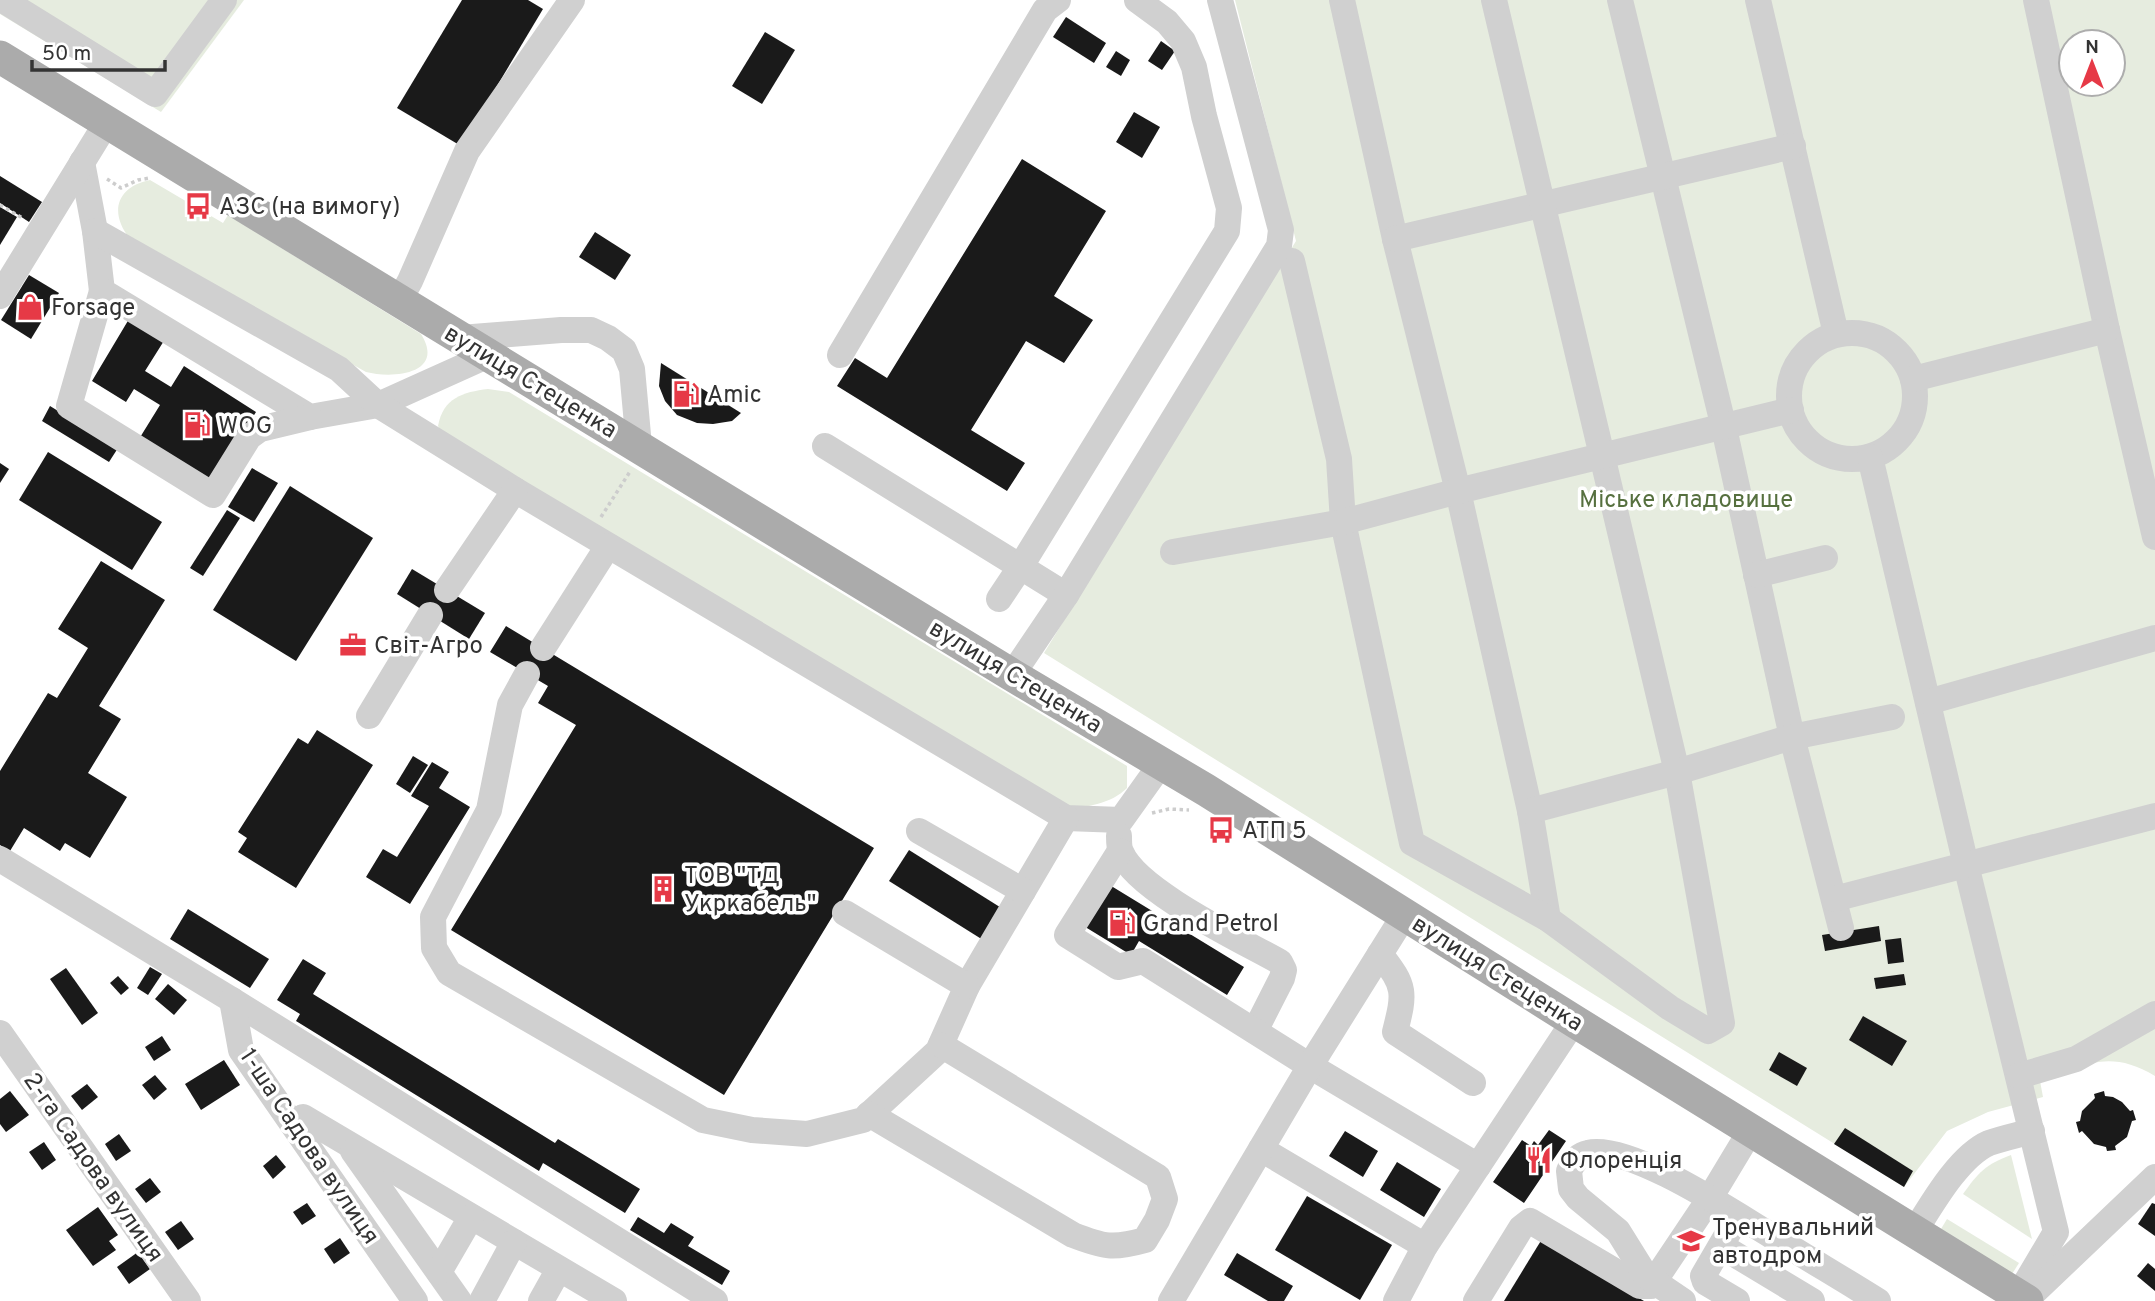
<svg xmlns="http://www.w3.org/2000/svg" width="2155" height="1301" viewBox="0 0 2155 1301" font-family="Overpass,sans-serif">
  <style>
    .green { fill: #e6ecdf; fill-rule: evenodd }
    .building { fill: #1a1a1a }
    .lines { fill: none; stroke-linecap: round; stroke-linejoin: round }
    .path { stroke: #cdcdcd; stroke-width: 3.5; stroke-dasharray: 3.5 3.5; stroke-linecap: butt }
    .minor { stroke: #d0d0d0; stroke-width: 26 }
    .major { stroke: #ababab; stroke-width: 33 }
    .labels { text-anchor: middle; stroke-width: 7; stroke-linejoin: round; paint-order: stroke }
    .poi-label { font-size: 24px; fill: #333; stroke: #fff; text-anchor: start }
    .street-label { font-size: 24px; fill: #333; stroke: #fff }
    .park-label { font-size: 24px; fill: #56703f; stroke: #fff }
  </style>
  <rect width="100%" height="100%" fill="#fff"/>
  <!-- green -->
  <g class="green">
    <polygon points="0,0 244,0 161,112 0,14"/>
    <path d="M1235 0H2155V1076C2111 1049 2084 1064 2040 1081L2043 1097 1988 1112 1947 1131 1904 1187 1044 653 1296 241ZM2071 42H2113V84H2071Z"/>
    <path d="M150 180 223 223 228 215 421 334C446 374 393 379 366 372L130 239C109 213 116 187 150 180Z"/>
    <path d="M488 389 509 392 1127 766V788C1111 804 1085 808 1063 808L442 433 438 426C443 398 463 392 488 389Z"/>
    <path d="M2011 1155 2032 1239 1963 1194C1978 1173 1986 1164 2011 1155Z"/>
    <polygon points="1947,1219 2019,1263 2012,1274 1941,1229"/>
  </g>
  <!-- building -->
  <g class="building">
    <polygon points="462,0 528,0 543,9 461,146 397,108"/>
    <polygon points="1066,17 1106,43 1094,63 1053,37"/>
    <polygon points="765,32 795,50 762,104 732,86"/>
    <polygon points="1161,41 1175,51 1162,70 1148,61"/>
    <polygon points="1116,51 1130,60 1121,76 1106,67"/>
    <polygon points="1134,112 1160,127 1142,158 1116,142"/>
    <polygon points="1022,159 1106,211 1054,296 1093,320 1064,363 1026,341 971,430 1025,463 1007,491 837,386 855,358 887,378"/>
    <polygon points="0,176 42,202 29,222 0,203"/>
    <polygon points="0,207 17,217 0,245"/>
    <polygon points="595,232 631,255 615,280 579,257"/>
    <polygon points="29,275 59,293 31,339 1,320"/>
    <polygon points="132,314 167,336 145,371 171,387 184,366 256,412 211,483 139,439 160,405 134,389 126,402 92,381"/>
    <polygon points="661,363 741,413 732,421 713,424 697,423 677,415 665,401 659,386"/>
    <polygon points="50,406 118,448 109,462 42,421"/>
    <polygon points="48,452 162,522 132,570 19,500"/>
    <polygon points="0,463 9,469 0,483"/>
    <polygon points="252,468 278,483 254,522 228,507"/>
    <polygon points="290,486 373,538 296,661 213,610"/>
    <polygon points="227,510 240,518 203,576 190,568"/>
    <polygon points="101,561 165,600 99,706 121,719 88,773 127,797 90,858 65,843 60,851 24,828 10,851 0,845 0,771 48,693 57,698 88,648 58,629"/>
    <polygon points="412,569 485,613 469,639 397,594"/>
    <polygon points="506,626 874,848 724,1095 451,930 576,725 538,703 548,686 490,652"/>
    <polygon points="317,730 373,765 296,888 238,852 247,838 238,832 298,738 308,744"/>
    <polygon points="413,756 428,765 410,793 396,784"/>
    <polygon points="432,762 449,772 439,788 470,807 410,904 366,877 383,849 397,857 429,806 411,796"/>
    <polygon points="909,850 1003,909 983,940 889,881"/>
    <polygon points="1108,884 1244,967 1227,995 1139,941 1131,955 1082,925"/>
    <polygon points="188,909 269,959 250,988 170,939"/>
    <polygon points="1879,926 1881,941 1825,951 1822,935"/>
    <polygon points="1901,938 1904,962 1888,964 1885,940"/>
    <polygon points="303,959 326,973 313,994 555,1143 558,1139 640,1189 625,1213 543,1163 539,1171 296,1021 300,1014 277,1000"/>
    <polygon points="150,967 162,974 148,995 137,988"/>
    <polygon points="66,968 98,1013 82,1025 50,979"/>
    <polygon points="1904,974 1906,985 1876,989 1874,978"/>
    <polygon points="118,976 129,988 121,995 110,983"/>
    <polygon points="168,984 187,1000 174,1015 155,999"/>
    <polygon points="1863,1016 1907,1041 1892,1066 1849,1040"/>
    <polygon points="162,1036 171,1050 154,1061 145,1047"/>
    <polygon points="1779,1052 1807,1068 1797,1086 1769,1070"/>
    <polygon points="224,1060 240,1085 201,1110 185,1084"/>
    <polygon points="155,1075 167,1089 154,1100 142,1085"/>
    <polygon points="87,1084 98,1097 82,1110 71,1096"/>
    <polygon points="10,1091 29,1115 6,1132 0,1124 0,1099"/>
    <polygon points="2104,1091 2105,1096 2113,1097 2122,1102 2130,1111 2133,1110 2136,1120 2132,1121 2127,1137 2115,1146 2116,1150 2107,1151 2106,1147 2094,1144 2082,1131 2079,1133 2076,1122 2080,1121 2082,1111 2095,1098 2094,1094"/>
    <polygon points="1845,1128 1913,1171 1904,1187 1834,1144"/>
    <polygon points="1549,1130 1566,1141 1524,1203 1493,1182 1522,1140 1531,1146 1534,1141 1538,1145"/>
    <polygon points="1345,1131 1378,1151 1363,1177 1329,1156"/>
    <polygon points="119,1134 131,1151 116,1161 105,1144"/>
    <polygon points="44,1142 56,1160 42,1170 29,1152"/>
    <polygon points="276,1155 286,1167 273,1179 263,1166"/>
    <polygon points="1397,1162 1441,1189 1424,1217 1380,1190"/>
    <polygon points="150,1178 161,1192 146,1203 135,1189"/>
    <polygon points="1307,1196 1392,1245 1360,1300 1275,1250"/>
    <polygon points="307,1203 316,1216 302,1225 293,1212"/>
    <polygon points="2152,1203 2155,1204 2155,1236 2138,1224"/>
    <polygon points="98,1207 118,1235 109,1241 116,1250 93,1266 66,1230"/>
    <polygon points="638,1217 664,1233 671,1223 694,1237 688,1246 730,1271 722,1285 630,1230"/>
    <polygon points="181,1221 194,1239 178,1250 165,1232"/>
    <polygon points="340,1238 350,1253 334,1264 324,1249"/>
    <polygon points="1542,1239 1644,1301 1504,1301"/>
    <polygon points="138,1252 150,1269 129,1284 117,1267"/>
    <polygon points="1237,1253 1293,1286 1284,1301 1268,1301 1224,1275"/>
    <polygon points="2148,1263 2155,1269 2155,1291 2137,1276"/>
  </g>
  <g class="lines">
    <!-- path -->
    <g class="path">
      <polyline points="107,179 121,188 138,180 150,178"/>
      <polyline points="0,205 24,219"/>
      <polyline points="601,517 631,470"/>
      <polyline points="1152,813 1169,809 1189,810"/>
    </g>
    <!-- minor -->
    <g class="minor">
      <polyline points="3,0 155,94 224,0"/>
      <polyline points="1342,0 1395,239 1458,491 1530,811 1548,919"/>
      <polyline points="1620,0 1724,428 1792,737 1841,928"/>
      <polyline points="1758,0 1836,334"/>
      <polyline points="2036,0 2107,330 2155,537"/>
      <polyline points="82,162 95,231 102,291 310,417 378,405 489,355"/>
      <polyline points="95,231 339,369 378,405 515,490 1066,818 1121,820 1161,764"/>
      <polyline points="1395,239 1793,146"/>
      <polyline points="1292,261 1339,459 1343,522 1412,843 1548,919 1670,1008 1708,1031 1722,1023 1677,772 1494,0"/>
      <polyline points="102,291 69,406 213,495 249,437 260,429 310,417"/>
      <polyline points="0,296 107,122"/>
      <polyline points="399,301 410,281 467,151 572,0"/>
      <circle cx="1852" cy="396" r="63"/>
      <polyline points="460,338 561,330 591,330 608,338 624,350 632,369 639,446"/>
      <polyline points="840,355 1045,10 1058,0"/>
      <polyline points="1913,379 2107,330"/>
      <polyline points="825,446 1066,595"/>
      <polyline points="1870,457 1966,865 2056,1232 2018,1296"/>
      <polyline points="1173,552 1343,522 1458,491 1791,410"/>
      <polyline points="1756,575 1825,558"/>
      <polyline points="447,590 515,490"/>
      <polyline points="999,599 1021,566 1227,231 1229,208 1204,116 1194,67 1183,41 1167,22 1137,0"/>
      <polyline points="543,648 608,546"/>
      <polyline points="527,674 510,705 489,810 433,917 434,948 449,973 703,1120 752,1130 807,1134 863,1120 938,1051 967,986 1066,818"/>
      <polyline points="1012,675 1066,595 1279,246 1281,230 1220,0"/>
      <polyline points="1928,702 2155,638"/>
      <polyline points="369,716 430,615"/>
      <polyline points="1530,811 1677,772 1792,737 1892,717"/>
      <polyline points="919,831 1023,891"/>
      <path d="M1119 836C1119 841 1119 848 1121 852 1137 891 1241 940 1280 962L1284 970 1282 978 1255 1031"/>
      <polyline points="1120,851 1067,935 1118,967 1143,961 1310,1066 1478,1166"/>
      <polyline points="0,859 232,1000 715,1301"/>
      <polyline points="1834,899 2155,816"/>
      <polyline points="845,913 967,986"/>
      <path d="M1380 954C1406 987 1405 992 1395 1032L1473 1083"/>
      <polyline points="232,1000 241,1050 415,1301"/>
      <polyline points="0,1033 188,1301"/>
      <polyline points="2019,1076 2076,1059 2155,1014"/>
      <path d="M869 1114 1073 1235C1104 1247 1113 1249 1145 1240L1157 1220 1165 1199 1158 1177 941 1045"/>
      <polyline points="303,1117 614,1301"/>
      <polyline points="1261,1149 1425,1246"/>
      <polyline points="353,1151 459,1301"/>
      <path d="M1915 1231C1932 1204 1959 1156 1989 1143 2003 1138 2018 1135 2032 1131"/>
      <polyline points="1721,1246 1812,1301"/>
      <polyline points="439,1272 471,1217"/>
      <polyline points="2030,1296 2155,1177"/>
      <polyline points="482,1301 514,1242"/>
      <polyline points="541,1301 559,1269"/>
      <polyline points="1171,1301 1310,1066 1405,914"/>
      <polyline points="1396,1301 1425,1246 1574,1021"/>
      <polyline points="1476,1301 1521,1228 1530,1221 1640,1286 1651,1286 1710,1198 1751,1130"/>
      <path d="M1683 1301 1646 1276 1618 1231 1578 1198 1571 1189 1569 1171C1573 1162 1578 1155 1588 1153 1630 1143 1735 1214 1772 1236 1807 1258 1843 1279 1878 1301"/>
      <polyline points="1737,1301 1705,1282 1703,1276 1738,1216"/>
    </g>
    <!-- major -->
    <polyline class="major" points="0,57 1012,675 1206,790 1574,1021 2027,1301"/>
  </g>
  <!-- icons -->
  <defs>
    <symbol id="bus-bare" viewBox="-9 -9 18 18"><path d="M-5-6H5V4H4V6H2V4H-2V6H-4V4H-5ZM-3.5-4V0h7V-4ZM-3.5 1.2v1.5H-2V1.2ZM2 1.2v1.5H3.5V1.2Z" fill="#e63946" stroke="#fff" stroke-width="2.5" paint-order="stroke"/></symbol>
    <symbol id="shop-bare" viewBox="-9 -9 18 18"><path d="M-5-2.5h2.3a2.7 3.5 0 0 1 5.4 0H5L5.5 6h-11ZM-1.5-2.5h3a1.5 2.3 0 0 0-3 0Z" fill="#e63946" stroke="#fff" stroke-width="2.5" paint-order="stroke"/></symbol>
    <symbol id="fuel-bare" viewBox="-9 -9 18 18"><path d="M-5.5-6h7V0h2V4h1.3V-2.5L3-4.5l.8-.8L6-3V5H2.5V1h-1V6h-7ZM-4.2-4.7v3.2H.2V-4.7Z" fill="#e63946" stroke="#fff" stroke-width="2.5" paint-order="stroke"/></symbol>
    <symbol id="office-bare" viewBox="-9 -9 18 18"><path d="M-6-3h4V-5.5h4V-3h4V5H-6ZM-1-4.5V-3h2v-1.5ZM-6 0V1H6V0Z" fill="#e63946" stroke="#fff" stroke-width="2.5" paint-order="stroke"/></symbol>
    <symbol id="building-bare" viewBox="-9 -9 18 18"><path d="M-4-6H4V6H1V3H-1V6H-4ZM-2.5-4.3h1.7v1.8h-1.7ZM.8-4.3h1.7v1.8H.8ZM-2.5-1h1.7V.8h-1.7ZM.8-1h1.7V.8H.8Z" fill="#e63946" stroke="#fff" stroke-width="2.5" paint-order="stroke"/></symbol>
    <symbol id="restaurant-bare" viewBox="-9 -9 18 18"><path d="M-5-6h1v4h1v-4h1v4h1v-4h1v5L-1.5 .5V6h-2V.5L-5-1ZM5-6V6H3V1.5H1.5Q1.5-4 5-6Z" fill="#e63946" stroke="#fff" stroke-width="2.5" paint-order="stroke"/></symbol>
    <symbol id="school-bare" viewBox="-9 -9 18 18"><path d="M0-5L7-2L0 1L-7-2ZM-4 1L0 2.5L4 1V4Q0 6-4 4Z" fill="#e63946" stroke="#fff" stroke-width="2.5" paint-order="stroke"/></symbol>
  </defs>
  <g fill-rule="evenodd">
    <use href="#bus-bare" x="179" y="187" width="38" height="38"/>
    <use href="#shop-bare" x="11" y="288" width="38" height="38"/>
    <use href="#fuel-bare" x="667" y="375" width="38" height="38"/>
    <use href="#fuel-bare" x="178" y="406" width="38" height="38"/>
    <use href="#office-bare" x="334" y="626" width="38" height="38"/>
    <use href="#bus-bare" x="1202" y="811" width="38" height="38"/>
    <use href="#building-bare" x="644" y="870" width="38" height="38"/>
    <use href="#fuel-bare" x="1103" y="904" width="38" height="38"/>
    <use href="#restaurant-bare" x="1520" y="1141" width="38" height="38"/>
    <use href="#school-bare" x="1672" y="1222" width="38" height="38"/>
  </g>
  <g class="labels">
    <!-- poi labels -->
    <g class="poi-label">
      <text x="219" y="214">АЗС (на вимогу)</text>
      <text x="51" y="315">Forsage</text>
      <text x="707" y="402">Amic</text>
      <text x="218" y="433">WOG</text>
      <text x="374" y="653">Світ-Агро</text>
      <text x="1242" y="838">АТП 5</text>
      <text x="684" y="883">ТОВ "ТД<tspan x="684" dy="28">Укркабель"</tspan></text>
      <text x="1143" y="931">Grand Petrol</text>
      <text x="1560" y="1168">Флоренція</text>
      <text x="1712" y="1235">Тренувальний<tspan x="1712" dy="28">автодром</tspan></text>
    </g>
    <!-- street labels -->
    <g class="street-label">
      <text transform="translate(531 381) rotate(31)" y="8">вулиця Стеценка</text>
      <text transform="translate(1016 676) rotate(31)" y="8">вулиця Стеценка</text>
      <text transform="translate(1498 973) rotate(32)" y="8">вулиця Стеценка</text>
      <text transform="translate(310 1146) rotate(56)" y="8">1-ша Садова вулиця</text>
      <text transform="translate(94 1167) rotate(55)" y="8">2-га Садова вулиця</text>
    </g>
    <!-- park labels -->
    <g class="park-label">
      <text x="1686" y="507">Міське кладовище</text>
    </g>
  </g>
  <!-- north arrow -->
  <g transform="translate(2092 63)"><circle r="33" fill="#ffffff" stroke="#adadad" stroke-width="2"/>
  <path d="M0-5L12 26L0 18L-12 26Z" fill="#e63946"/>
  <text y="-10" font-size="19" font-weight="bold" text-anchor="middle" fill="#333333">N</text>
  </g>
  <!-- scale -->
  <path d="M32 60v10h133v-10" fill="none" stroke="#333333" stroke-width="3.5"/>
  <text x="42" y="60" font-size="21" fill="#333333" stroke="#ffffff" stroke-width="5" paint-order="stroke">50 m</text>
</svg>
